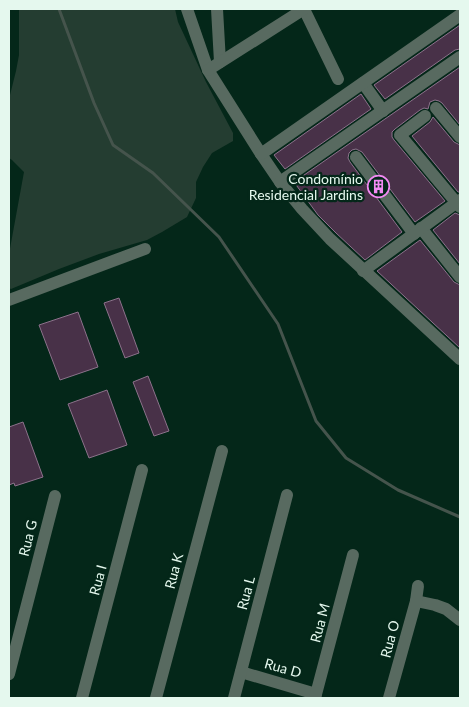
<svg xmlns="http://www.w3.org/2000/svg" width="469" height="707" viewBox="0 0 469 707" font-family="Lato,sans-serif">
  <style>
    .green { fill: #243d31 }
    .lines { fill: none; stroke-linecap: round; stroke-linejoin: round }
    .stream { stroke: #45544c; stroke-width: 3 }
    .building { fill: #483148; stroke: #8c728b }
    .minor { stroke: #586a60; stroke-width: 12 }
    .labels { text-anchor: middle; stroke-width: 4.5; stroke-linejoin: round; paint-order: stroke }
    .poi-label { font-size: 14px; fill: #e5f8ee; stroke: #042719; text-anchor: end }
    .street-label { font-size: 14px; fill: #e5f8ee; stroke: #042719 }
  </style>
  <rect width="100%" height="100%" fill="#042719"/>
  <!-- green -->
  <polygon class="green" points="19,9 175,9 178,22 206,82 233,133 233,141 212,153 203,167 196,182 196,198 187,217 162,232 147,240 99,254 59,269 11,289 9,288 9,254 24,172 12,160 9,158 9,99 16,71 19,55"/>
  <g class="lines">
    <!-- stream -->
    <polyline class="stream" points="59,9 94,103 113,145 153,173 219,237 278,324 316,421 346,458 398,490 460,517"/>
  </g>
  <!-- building -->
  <g class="building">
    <polygon points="460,25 460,49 455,50 385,99 374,85"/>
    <polygon points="460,67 460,125 442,103 439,101 435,100 430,102 428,109 424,108 420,110 395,129 392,132 392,137 394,140 445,201 415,222 362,152 356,149 352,150 349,153 348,158 350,162 402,232 365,260 336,233 318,215 294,182"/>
    <polygon points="361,94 371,109 285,169 274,155"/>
    <polygon points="433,117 454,142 460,145 460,192 458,192 412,136 430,122"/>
    <polygon points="455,213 460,215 460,264 433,230"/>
    <polygon points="420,240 454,282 460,285 460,348 377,271"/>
    <polygon points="119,298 139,353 125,358 104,303"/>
    <polygon points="78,312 98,367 60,380 39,325"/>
    <polygon points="148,376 169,431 154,436 133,382"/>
    <polygon points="107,390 127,445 89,458 68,404"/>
    <polygon points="23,422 43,477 15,486 14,483 9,485 9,427"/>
  </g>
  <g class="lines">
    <!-- minor -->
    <g class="minor">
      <polyline points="187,9 208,70 261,154 280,182 302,209 330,239 460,359"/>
      <polyline points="217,9 220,62"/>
      <polyline points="304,9 338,79"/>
      <polyline points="208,70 304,9"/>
      <polyline points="363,83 383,111"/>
      <polyline points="436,108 460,137"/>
      <polyline points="425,116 400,135 460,207"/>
      <polyline points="261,154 460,15"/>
      <polyline points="356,157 414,234"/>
      <polyline points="280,182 460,57"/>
      <polyline points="421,228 460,277"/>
      <polyline points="363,271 460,200"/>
      <polyline points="9,300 145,249"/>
      <polyline points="416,601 435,605 446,609 460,620"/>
      <polyline points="241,672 316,694"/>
      <polyline points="9,674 55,496"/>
      <polyline points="82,698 142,470"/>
      <polyline points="156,698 222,451"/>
      <polyline points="234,698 287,495"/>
      <polyline points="315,698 353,555"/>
      <polyline points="389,698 416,601 418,586"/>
    </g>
  </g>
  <!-- icons -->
  <defs>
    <symbol id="building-ring" viewBox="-11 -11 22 22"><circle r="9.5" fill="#042719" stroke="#f28af3" stroke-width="1.5"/><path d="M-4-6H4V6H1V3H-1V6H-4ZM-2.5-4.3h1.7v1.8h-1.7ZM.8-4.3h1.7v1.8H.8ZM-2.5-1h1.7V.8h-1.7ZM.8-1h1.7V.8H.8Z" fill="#f28af3"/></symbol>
  </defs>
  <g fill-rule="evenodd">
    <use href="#building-ring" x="366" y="174" width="25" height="25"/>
  </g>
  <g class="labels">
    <!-- poi labels -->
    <g class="poi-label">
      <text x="363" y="184">Condomínio<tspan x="363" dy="16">Residencial Jardins</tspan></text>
    </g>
    <!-- street labels -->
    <g class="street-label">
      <text transform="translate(28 538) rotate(-76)" y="5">Rua G</text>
      <text transform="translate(174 571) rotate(-75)" y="5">Rua K</text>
      <text transform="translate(98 580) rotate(-75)" y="5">Rua I</text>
      <text transform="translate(246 593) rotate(-75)" y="5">Rua L</text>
      <text transform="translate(320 623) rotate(-75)" y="5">Rua M</text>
      <text transform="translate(390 639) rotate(-75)" y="5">Rua O</text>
      <text transform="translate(283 668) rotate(16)" y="5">Rua D</text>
    </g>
  </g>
  <!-- border -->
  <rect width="469" height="707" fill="none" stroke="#e5f8ee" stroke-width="20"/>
</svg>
